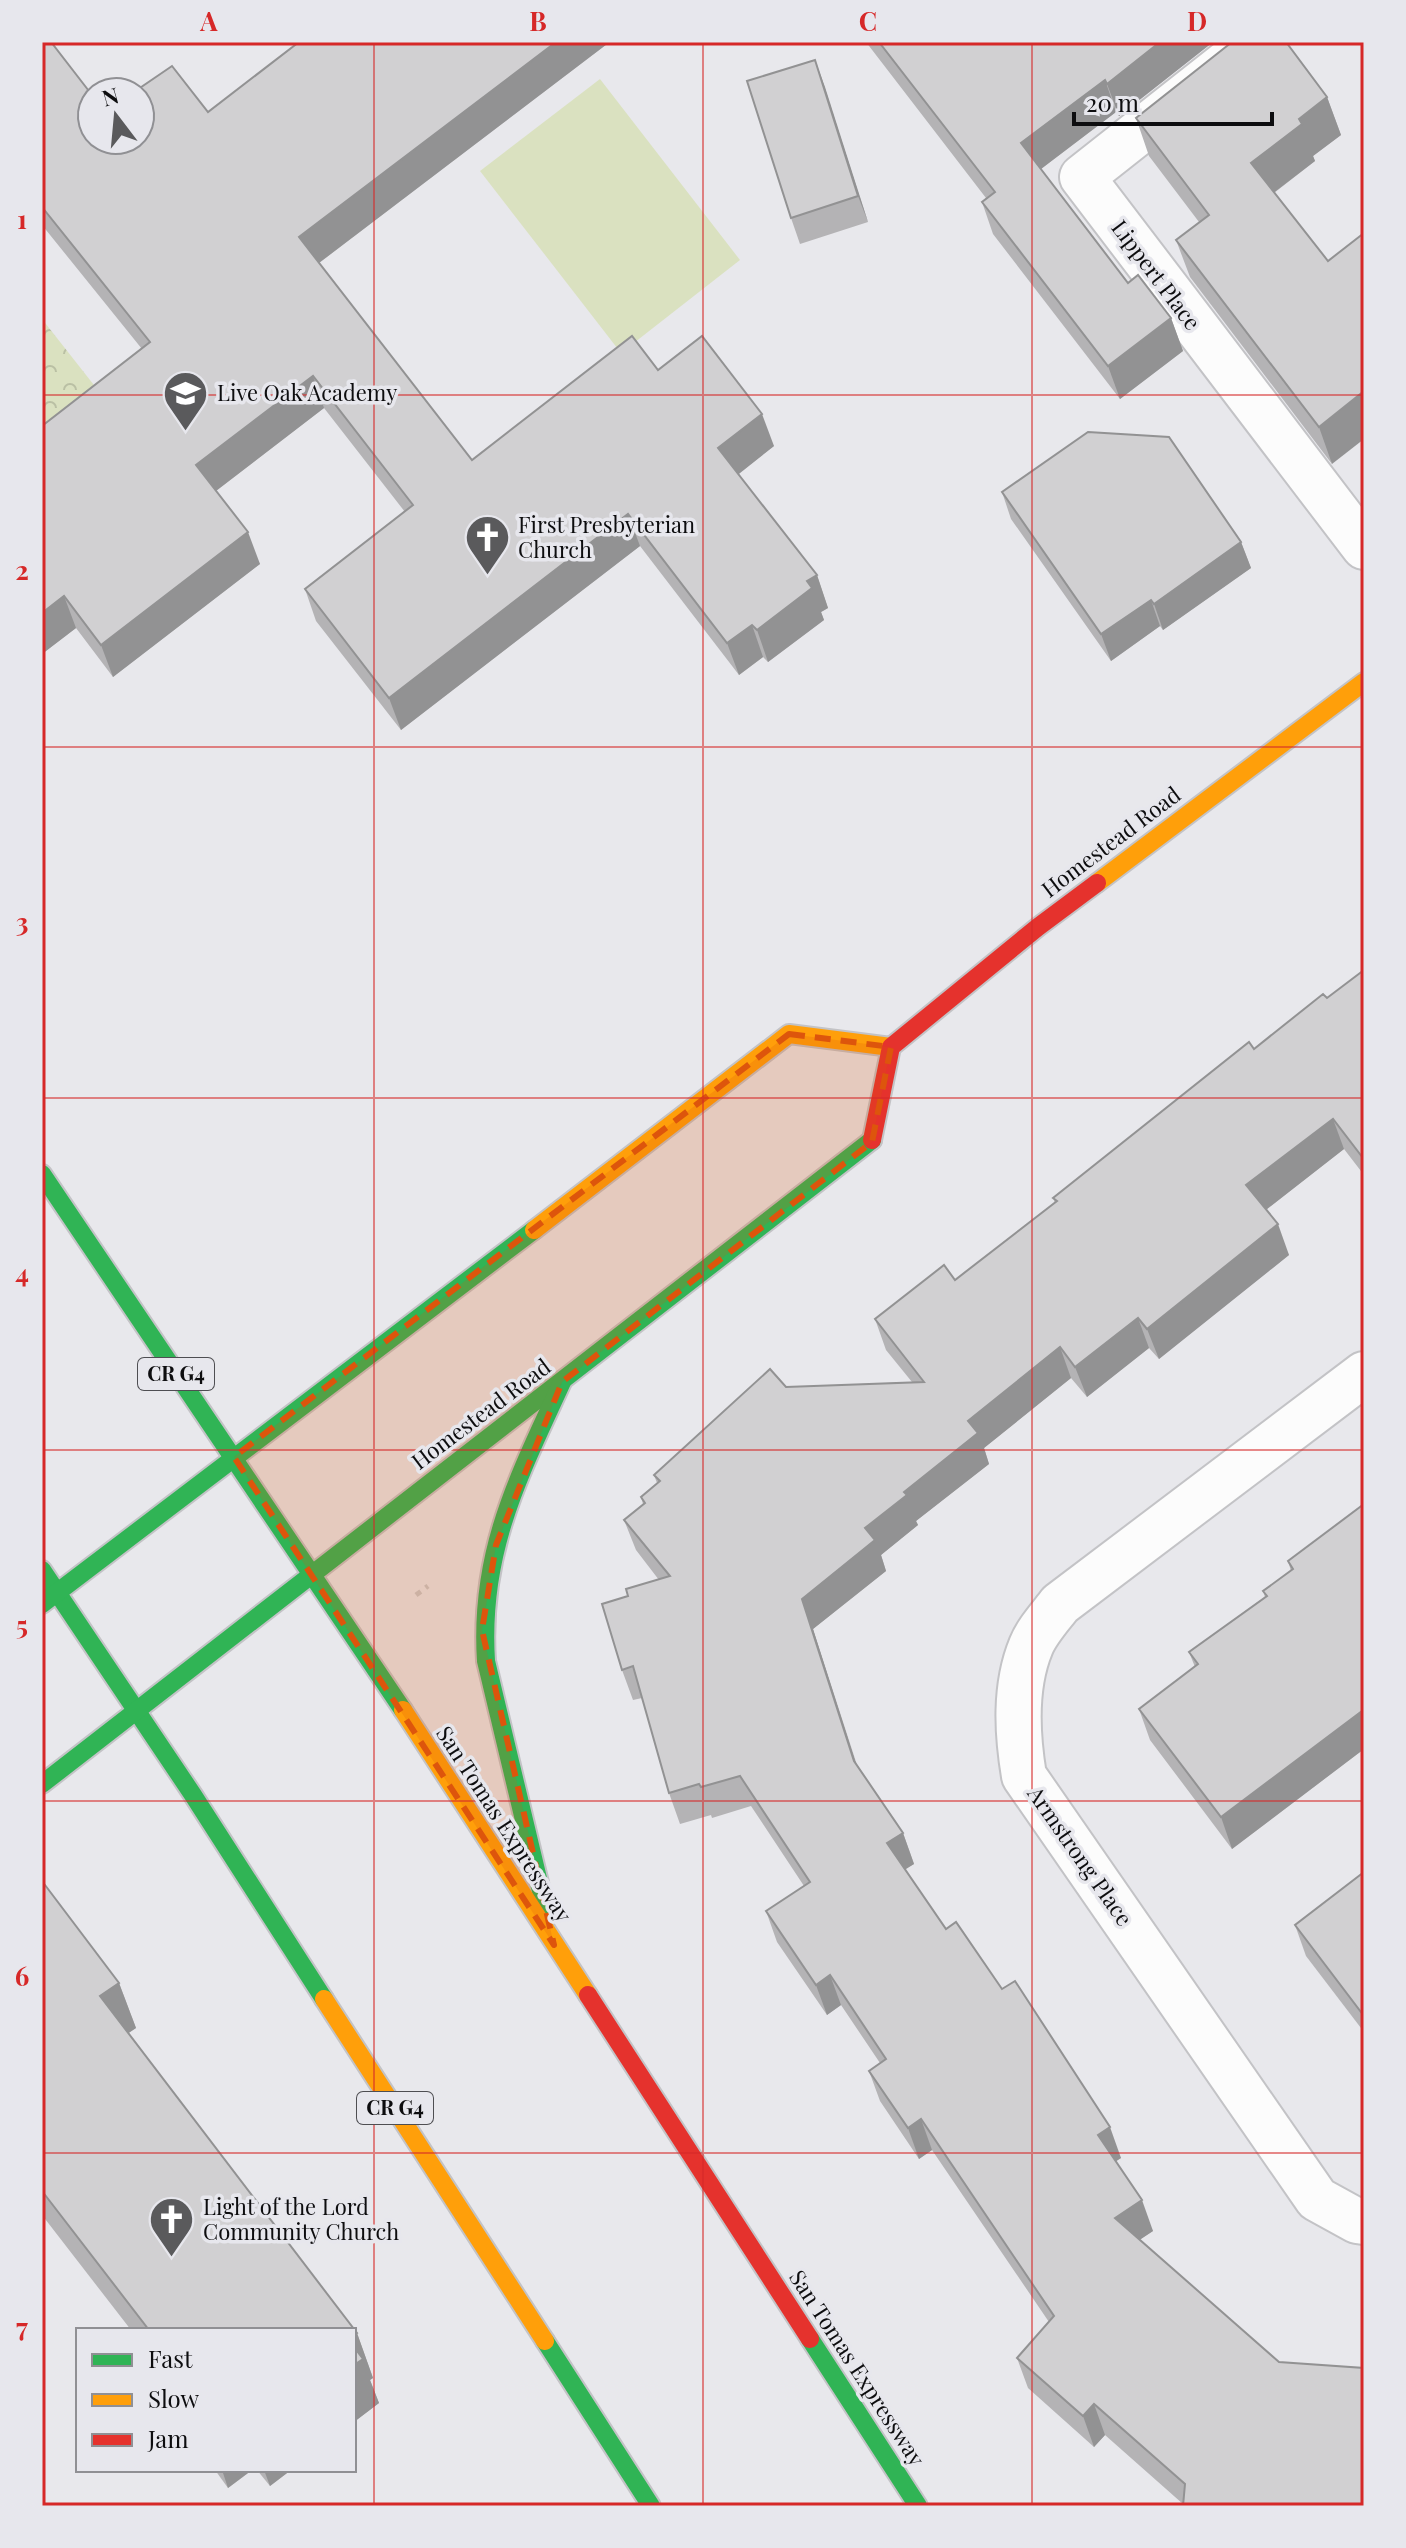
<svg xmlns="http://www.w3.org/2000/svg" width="1406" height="2548" viewBox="0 0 1406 2548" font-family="'Playfair Display',serif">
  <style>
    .park { fill: url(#park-crowns) }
    .pitch { fill: #dae1c0 }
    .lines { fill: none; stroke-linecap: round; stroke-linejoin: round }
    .street-casing { stroke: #c3c3c6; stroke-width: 48 }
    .fast-casing { stroke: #c3c3c6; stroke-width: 22 }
    .slow-casing { stroke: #c3c3c6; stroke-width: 22 }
    .jam-casing { stroke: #c3c3c6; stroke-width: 22 }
    .path { stroke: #c9c9ca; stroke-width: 5; stroke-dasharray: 6 6; stroke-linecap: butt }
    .street { stroke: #fcfcfc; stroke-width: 44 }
    .fast { stroke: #30b455; stroke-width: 18 }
    .slow { stroke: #ff9f0a; stroke-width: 18 }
    .jam { stroke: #e5322d; stroke-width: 18 }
    .wall { fill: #b4b3b5 }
    .shaded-wall { fill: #929293 }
    .building { fill: #d1d0d2; stroke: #929293; stroke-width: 2 }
    .marked { fill: #dd550c; fill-opacity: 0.2; stroke: #dd550c; stroke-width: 6; stroke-dasharray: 16 10; stroke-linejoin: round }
    .grid { fill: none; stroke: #d62828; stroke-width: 2; stroke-opacity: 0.55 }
    .labels { text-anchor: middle; stroke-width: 7; stroke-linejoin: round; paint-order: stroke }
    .shield { fill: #e7e7ed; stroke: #4e4e52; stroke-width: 2 }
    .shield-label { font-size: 20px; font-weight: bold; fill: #0d0d0f }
    .street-label { font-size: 22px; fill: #0d0d0f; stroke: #e7e7ed }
    .poi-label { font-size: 22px; fill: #0d0d0f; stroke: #e7e7ed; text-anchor: start }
    .neatline { fill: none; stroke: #d62828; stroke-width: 3 }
    .grid-label { font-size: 26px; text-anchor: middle; font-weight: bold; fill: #d62828 }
  </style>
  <defs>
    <pattern id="park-crowns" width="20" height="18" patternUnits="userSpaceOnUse" patternTransform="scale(2)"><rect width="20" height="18" fill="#dae1c0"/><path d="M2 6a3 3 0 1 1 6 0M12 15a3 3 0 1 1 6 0" fill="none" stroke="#bac0a4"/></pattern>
  </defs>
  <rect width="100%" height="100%" fill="#e8e8ec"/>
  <!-- park -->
  <polygon class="park" points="42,319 101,394 42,440"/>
  <!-- pitch -->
  <polygon class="pitch" points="600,79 740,260 621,353 480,171"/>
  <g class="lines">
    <defs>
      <g id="street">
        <polyline points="1253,42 1082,177 1364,547"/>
        <path d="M1364 1374 1060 1604C1050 1617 1037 1631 1031 1646 1014 1687 1017 1734 1024 1776L1317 2199 1357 2221 1364 2222"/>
      </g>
      <g id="fast">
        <polyline points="42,1174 403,1710"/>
        <polyline points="42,1570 193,1795 324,1999"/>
        <polyline points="42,1604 534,1230"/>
        <polyline points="42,1784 872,1140"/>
        <path d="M546 1912 486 1661C479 1552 518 1478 562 1382"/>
        <polyline points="810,2339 918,2506"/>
        <polyline points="545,2341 651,2506"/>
      </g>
      <g id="slow">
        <polyline points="1097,883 1364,682"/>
        <polyline points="534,1230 789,1034 891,1047"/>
        <polyline points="403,1710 588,1995"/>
        <polyline points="324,1999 545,2341"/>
      </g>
      <g id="jam">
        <polyline points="872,1140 891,1047 1038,927 1097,883"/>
        <polyline points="588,1995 810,2339"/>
      </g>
    </defs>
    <!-- street casing -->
    <use href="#street" class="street-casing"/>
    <!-- fast casing -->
    <use href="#fast" class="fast-casing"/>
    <!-- slow casing -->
    <use href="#slow" class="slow-casing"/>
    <!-- jam casing -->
    <use href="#jam" class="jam-casing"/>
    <!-- path -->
    <polyline class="path" points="416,1595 428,1586"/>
    <!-- street -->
    <use href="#street" class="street"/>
    <!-- fast -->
    <use href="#fast" class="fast"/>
    <!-- slow -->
    <use href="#slow" class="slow"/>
    <!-- jam -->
    <use href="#jam" class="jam"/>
  </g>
  <!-- wall -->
  <g class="wall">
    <polygon points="42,42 92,140 208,112 299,42 606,42 607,44 319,263 472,460 658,370 774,446 738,474 817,575 828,608 821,612 824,620 768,662 763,657 739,675 640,546 401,730 316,621 305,589 405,512 324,408 216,491 260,564 113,677 76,628 42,654 42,426 142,349 42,225"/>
    <polygon points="866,42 1213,42 1119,116 1116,112 1041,169 1128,283 1171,318 1183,351 1120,399 993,234 982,202 986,198"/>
    <polygon points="815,60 868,222 800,244 791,218"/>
    <polygon points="1327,97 1341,135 1313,156 1315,161 1274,193 1332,464 1190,277 1176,240 1199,222 1149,156 1136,118"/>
    <polygon points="1002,492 1241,542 1251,568 1163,630 1160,626 1111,661 1011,519"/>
    <polygon points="1364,970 1364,1175 1344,1149 1266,1210 1289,1255 1159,1359 1149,1348 1087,1397 1071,1378 984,1448 989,1464 916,1521 918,1525 881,1555 886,1571 813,1629 857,1765 903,1833 914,1864 905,1869 946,1929 1002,1989 1121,2158 1115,2161 1153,2231 1139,2240 1279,2362 1183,2504 1105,2435 1094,2447 1028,2388 1017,2358 1049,2322 932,2150 919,2159 880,2101 869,2071 880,2063 841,2005 827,2015 777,1942 766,1911 804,1886 751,1806 712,1818 711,1815 680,1824 669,1793 642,1698 633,1700 622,1670 628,1596 659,1580 636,1550 624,1520 643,1504 641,1497 657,1483 654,1475 786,1387 912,1382 886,1350 875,1319 955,1280 1055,1203 1053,1198 1254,1049 1327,998"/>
    <polygon points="1364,1504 1364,1749 1232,1849 1150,1740 1139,1709 1195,1667 1189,1652 1265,1597 1263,1591 1291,1571 1288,1561"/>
    <polygon points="1364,1872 1364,2032 1306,1956 1295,1925"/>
    <polygon points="45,1885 119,1983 136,2028 128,2033 357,2333 373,2378 370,2380 379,2403 354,2422 354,2330 131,2330 42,2215 42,1887"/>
    <polygon points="215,2470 252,2470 228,2488"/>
    <polygon points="257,2470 291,2470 270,2486"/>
  </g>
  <!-- shaded-wall -->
  <g class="shaded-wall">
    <polygon points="556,42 606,42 607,44 311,269 299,237"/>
    <polygon points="1160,42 1213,42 1119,116 1107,84"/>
    <polygon points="815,60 825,87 868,222 858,196"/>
    <polygon points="1105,80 1116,112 1033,175 1021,143"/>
    <polygon points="1327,97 1341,135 1313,156 1315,161 1264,200 1251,163 1299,119"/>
    <polygon points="1171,318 1183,351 1120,399 1108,366"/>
    <polygon points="313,376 324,408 208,497 196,465"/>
    <polygon points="1364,391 1364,439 1332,464 1319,427"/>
    <polygon points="762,414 774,446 730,481 718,448"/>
    <polygon points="628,514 640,546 401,730 389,698"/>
    <polygon points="248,532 260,564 113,677 101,645"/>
    <polygon points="1241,542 1251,568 1163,630 1154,604"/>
    <polygon points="817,575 828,608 821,612 824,620 768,662 757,630 807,581"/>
    <polygon points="64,596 76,628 42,654 42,613"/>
    <polygon points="1151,600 1160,626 1111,661 1101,634"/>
    <polygon points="752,625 763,657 739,675 727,643"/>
    <polygon points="1333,1119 1344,1149 1258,1216 1246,1185"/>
    <polygon points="1278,1224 1289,1255 1159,1359 1147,1329"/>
    <polygon points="1138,1318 1149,1348 1087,1397 1075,1367"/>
    <polygon points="1060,1347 1071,1378 984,1448 989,1464 916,1521 918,1525 881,1555 886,1571 813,1629 865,1792 854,1761 802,1599 865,1528 904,1492 968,1421"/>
    <polygon points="1362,1711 1364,1718 1364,1749 1232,1849 1221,1817"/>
    <polygon points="903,1833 914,1864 898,1874 887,1843"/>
    <polygon points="830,1975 841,2005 827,2015 816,1985"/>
    <polygon points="119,1983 136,2028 117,2041 100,1996"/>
    <polygon points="921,2119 932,2150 919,2159 908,2128"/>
    <polygon points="1110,2127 1121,2158 1109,2166 1098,2135"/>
    <polygon points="1142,2200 1153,2231 1126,2249 1115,2218"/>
    <polygon points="357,2333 373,2378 370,2380 379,2403 354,2422 354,2335"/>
    <polygon points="1094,2404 1105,2435 1094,2447 1083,2416"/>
    <polygon points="222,2470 252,2470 228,2488"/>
    <polygon points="264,2470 291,2470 270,2486"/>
  </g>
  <!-- building -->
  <g class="building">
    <polygon points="42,42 51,42 92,95 92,140 140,140 140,92 134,92 172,66 208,112 299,42 556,42 299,237 472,460 632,336 658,370 702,336 762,414 718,448 817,575 807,581 812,588 757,630 752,625 727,643 628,514 389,698 305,589 413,505 313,376 196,465 248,532 101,645 64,596 42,613 42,426 150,342 42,207"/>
    <polygon points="879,42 1160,42 1107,84 1105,80 1021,143 1128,283 1138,275 1171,318 1108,366 982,202 995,192"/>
    <polygon points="1232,42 1286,42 1327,97 1299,119 1302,124 1251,163 1328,261 1364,233 1364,391 1319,427 1176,240 1209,215 1136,118"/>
    <polygon points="815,60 858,196 791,218 747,81"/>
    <polygon points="1088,432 1169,437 1241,542 1154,604 1151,600 1101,634 1002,492"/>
    <polygon points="1364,970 1364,1157 1363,1158 1333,1119 1246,1185 1278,1224 1147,1329 1138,1318 1075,1367 1060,1347 968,1421 978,1433 904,1492 907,1495 865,1528 875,1540 802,1599 854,1761 903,1833 887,1843 946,1929 956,1922 1002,1989 1015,1981 1110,2127 1098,2135 1142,2200 1115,2218 1279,2362 1364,2368 1364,2506 1183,2506 1185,2484 1094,2404 1083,2416 1017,2358 1054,2316 921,2119 908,2128 869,2071 886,2059 830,1975 816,1985 766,1911 810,1882 740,1776 701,1787 699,1784 669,1793 633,1666 622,1670 602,1604 628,1596 626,1589 670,1576 624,1520 645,1503 641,1497 660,1481 654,1475 770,1369 786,1387 924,1382 875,1319 944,1265 955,1280 1057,1201 1053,1198 1249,1042 1254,1049 1323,994 1327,998"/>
    <polygon points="1364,1504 1364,1715 1362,1711 1221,1817 1139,1709 1198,1664 1189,1652 1267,1596 1263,1591 1293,1569 1288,1561"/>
    <polygon points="1364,1872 1364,2016 1295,1925"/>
    <polygon points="45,1885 119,1983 100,1996 357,2333 354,2335 354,2330 149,2330 42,2191 42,1887"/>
    <polygon points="354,2347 363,2359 354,2365"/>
  </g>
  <!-- marked area -->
  <path class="marked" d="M789 1034 891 1047 872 1142 562 1382 496 1545 482 1630 554 1945 234 1457Z"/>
  <!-- grid -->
  <path class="grid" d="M374 42V2506M703 42V2506M1032 42V2506M42 395H1364M42 747H1364M42 1098H1364M42 1450H1364M42 1801H1364M42 2153H1364"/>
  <!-- icons -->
  <defs>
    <symbol id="school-pin" viewBox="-11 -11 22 30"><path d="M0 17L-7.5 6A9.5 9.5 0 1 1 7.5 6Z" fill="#5a5a5c" stroke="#e7e7ed"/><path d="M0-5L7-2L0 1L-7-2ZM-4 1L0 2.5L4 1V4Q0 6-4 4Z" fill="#fff"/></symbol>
    <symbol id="church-pin" viewBox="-11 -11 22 30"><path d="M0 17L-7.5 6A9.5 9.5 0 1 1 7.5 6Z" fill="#5a5a5c" stroke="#e7e7ed"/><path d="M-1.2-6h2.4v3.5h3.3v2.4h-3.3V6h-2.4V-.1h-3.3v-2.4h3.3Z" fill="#fff"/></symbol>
  </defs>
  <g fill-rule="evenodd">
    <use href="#school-pin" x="160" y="368" width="51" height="69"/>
    <use href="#church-pin" x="462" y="512" width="51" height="69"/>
    <use href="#church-pin" x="146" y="2194" width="51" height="69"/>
  </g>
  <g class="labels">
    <!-- shield labels -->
    <g class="shield">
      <rect x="138" y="1358" width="76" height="32" rx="6"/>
      <rect x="357" y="2092" width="76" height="32" rx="6"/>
    </g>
    <g class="shield-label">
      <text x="176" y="1381">CR G4</text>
      <text x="395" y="2115">CR G4</text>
    </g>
    <!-- street labels -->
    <g class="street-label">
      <text transform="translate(1156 275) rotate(53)" y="8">Lippert Place</text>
      <text transform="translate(1111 842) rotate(-37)" y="8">Homestead Road</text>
      <text transform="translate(481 1414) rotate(-37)" y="8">Homestead Road</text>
      <text transform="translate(504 1824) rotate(57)" y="8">San Tomas Expressway</text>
      <text transform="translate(1080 1856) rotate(55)" y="8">Armstrong Place</text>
      <text transform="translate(857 2368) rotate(57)" y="8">San Tomas Expressway</text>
    </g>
    <!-- poi labels -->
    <g class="poi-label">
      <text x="217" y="401">Live Oak Academy</text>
      <text x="518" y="533">First Presbyterian<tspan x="518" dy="25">Church</tspan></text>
      <text x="203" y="2215">Light of the Lord<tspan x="203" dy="25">Community Church</tspan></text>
    </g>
  </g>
  <!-- border -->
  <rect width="1406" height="2548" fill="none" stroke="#e7e7ed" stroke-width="88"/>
  <!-- legend -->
  <rect x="76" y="2328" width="280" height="144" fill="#e7e7ed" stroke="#909094" stroke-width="2"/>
  <rect x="92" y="2354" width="40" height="12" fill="#30b455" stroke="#909094" stroke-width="2"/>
  <text x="148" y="2368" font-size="24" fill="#0d0d0f">Fast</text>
  <rect x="92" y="2394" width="40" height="12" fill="#ff9f0a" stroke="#909094" stroke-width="2"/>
  <text x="148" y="2408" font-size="24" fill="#0d0d0f">Slow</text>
  <rect x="92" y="2434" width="40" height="12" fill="#e5322d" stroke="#909094" stroke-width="2"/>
  <text x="148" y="2448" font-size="24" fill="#0d0d0f">Jam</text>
  <!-- north arrow -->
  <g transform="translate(116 116) rotate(344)"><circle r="38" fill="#e7e7ed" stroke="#909094" stroke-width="2"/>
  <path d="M0-6L14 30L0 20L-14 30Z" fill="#5a5a5c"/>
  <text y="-12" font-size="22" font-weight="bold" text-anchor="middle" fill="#0d0d0f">N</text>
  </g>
  <!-- scale -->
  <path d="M1074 112v12h198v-12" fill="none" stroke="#0d0d0f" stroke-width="4"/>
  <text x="1086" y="112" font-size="24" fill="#0d0d0f" stroke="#e7e7ed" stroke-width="6" paint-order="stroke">20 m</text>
  <rect x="44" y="44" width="1318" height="2460" class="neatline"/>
  <g class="grid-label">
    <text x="209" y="31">A</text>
    <text x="538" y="31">B</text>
    <text x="868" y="31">C</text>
    <text x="1197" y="31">D</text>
    <text x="22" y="229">1</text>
    <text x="22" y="580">2</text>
    <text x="22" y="932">3</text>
    <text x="22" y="1283">4</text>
    <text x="22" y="1635">5</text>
    <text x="22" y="1986">6</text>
    <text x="22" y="2337">7</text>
  </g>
</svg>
